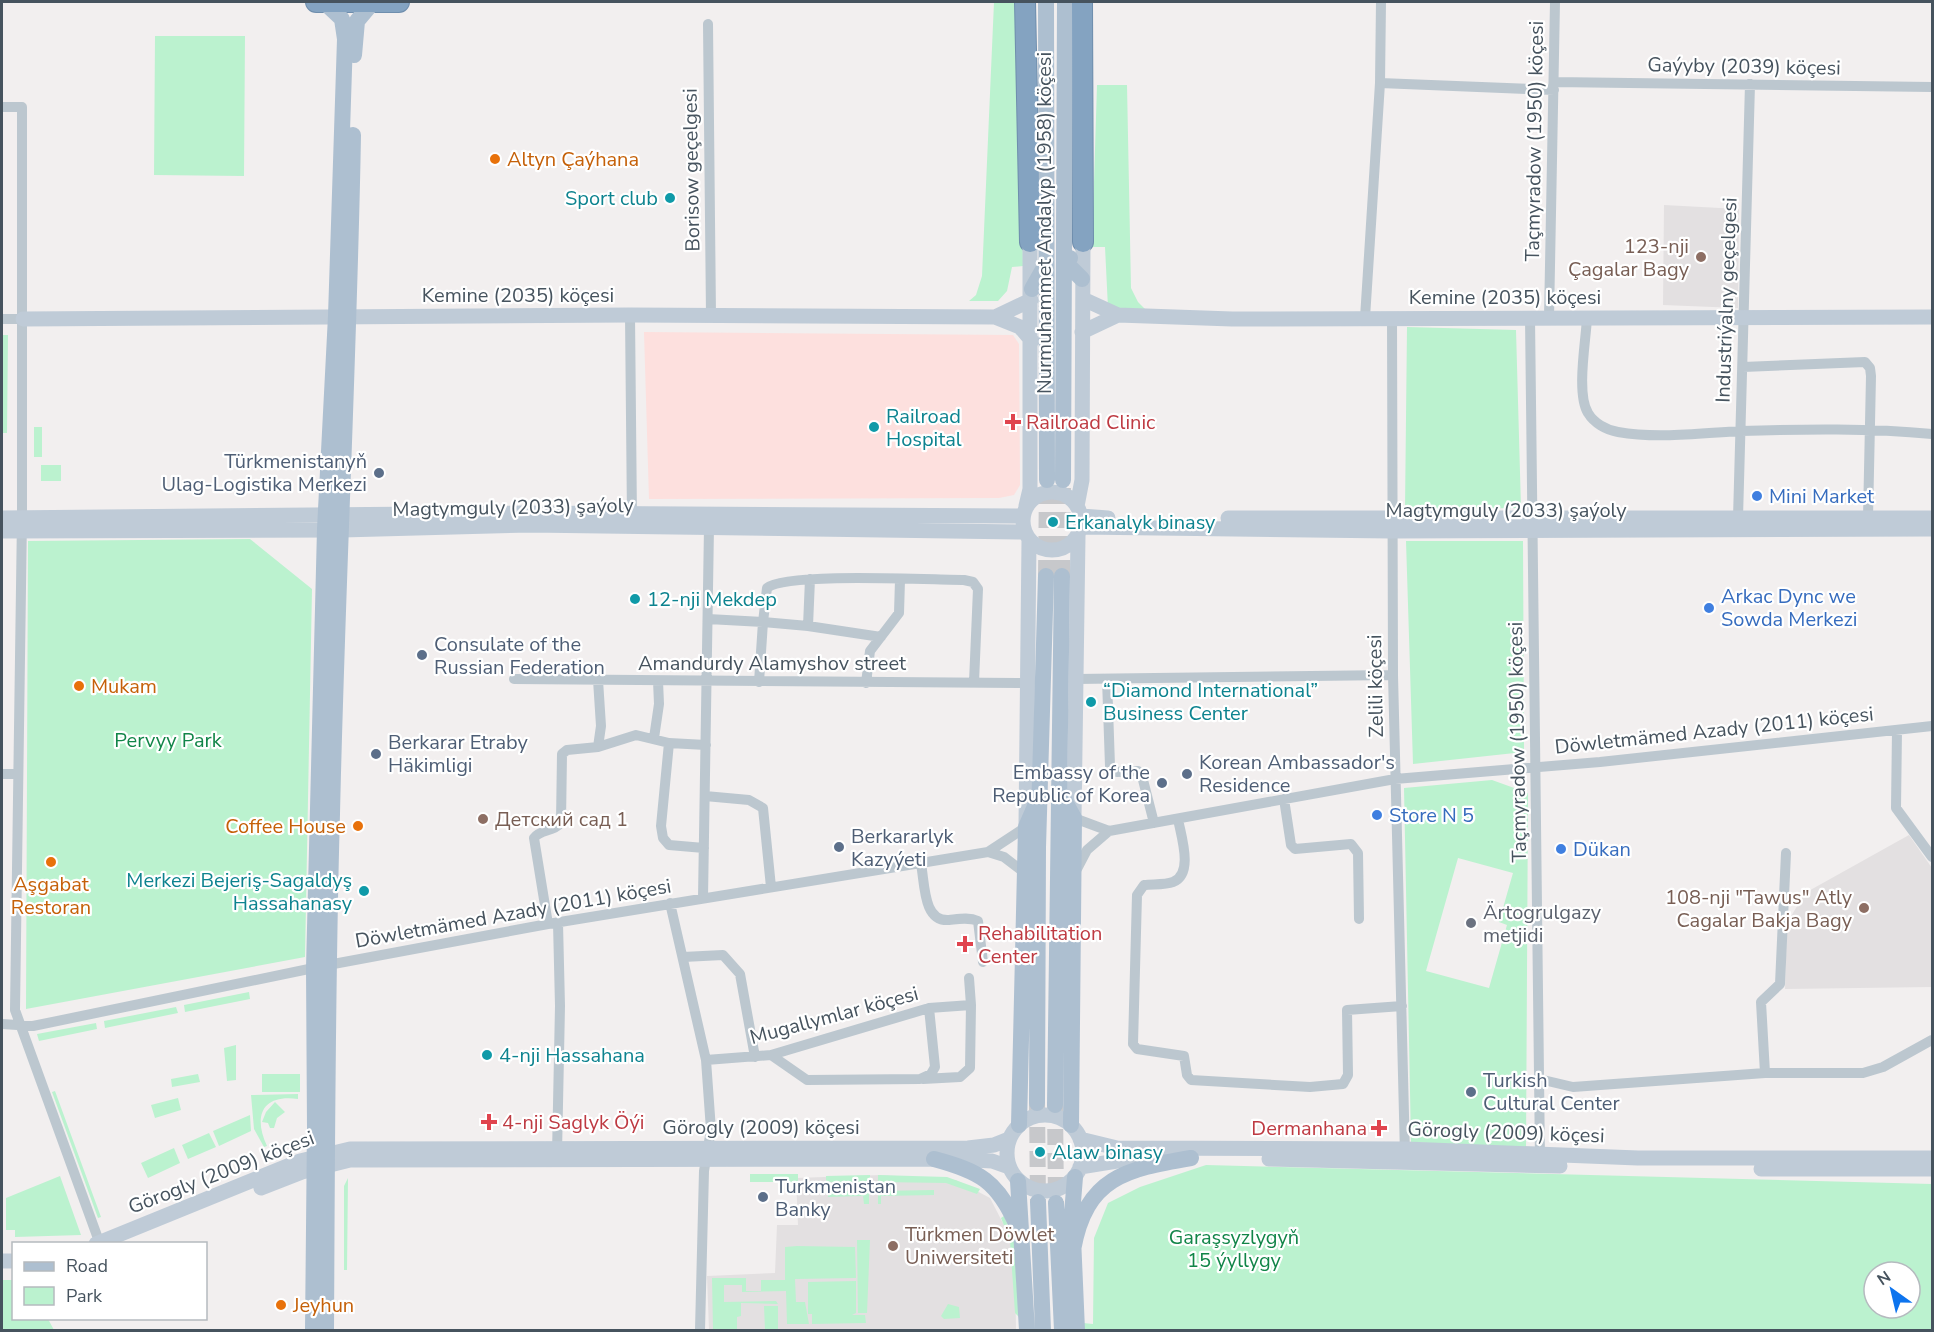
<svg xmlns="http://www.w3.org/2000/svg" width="1934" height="1332" font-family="'Nunito Sans',sans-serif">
  <rect width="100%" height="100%" fill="#f2efef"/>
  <path fill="#e3e0e1" d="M1664,205L1739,209L1738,308L1663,305Z
    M1909,835L1932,868V987L1785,989L1787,923L1805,893Z
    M881,1175L956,1180L990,1198L1007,1231L1015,1261L1016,1330H709L707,1276L775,1273L777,1225H798L796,1178Z"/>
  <path fill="#fde0de" d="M644,332L1013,335L1019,344L1020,485L1014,495L999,498L649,499Z"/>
  <path fill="#bbf2cf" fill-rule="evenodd" d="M994,2H1014L1020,17L1023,266L1012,267L1007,291L998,301H969L976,295L982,276Z
    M155,36H245L244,176L154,175Z
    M1097,85H1127L1131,288L1138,302L1147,311L1108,308L1105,247H1092Z
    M1407,327L1516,330L1521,508L1405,509Z
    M2,335H8L7,433H2Z
    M34,427H42V457H34Z
    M41,465H61V481H41Z
    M250,539L312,589L305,957L26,1009L28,541Z
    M1406,541H1523L1524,752L1413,764Z
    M1492,780L1528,793L1526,1149L1411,1142L1404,788ZM1458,858L1513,873L1499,922L1507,925L1489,988L1426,971Z
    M249,992L250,999L185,1012L184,1005Z
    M176,1007L178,1013L105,1028L104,1021Z
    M96,1023L97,1029L39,1041L37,1034Z
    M236,1045V1080L227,1081L224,1048Z
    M198,1074L200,1082L172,1087L171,1079Z
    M262,1074H300V1092H262Z
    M55,1091L101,1217L98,1218L52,1092Z
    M298,1094V1099C262,1094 253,1116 267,1146L264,1147L254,1129L251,1095Z
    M178,1098L181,1110L155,1118L151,1105Z
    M275,1102L285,1112L277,1118L274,1128H270L268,1123L262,1122L266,1112Z
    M250,1115L251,1131L219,1146L213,1131Z
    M209,1133L216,1147L188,1159L182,1145Z
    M174,1148L180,1163L148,1178L141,1163Z
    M1206,1165L1932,1184V1330H1084L1083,1323L1093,1324L1094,1238L1108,1203L1140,1187ZM1874,1272H1910V1308H1874Z
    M750,1174H798V1182H750Z
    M870,1175V1182H826V1176Z
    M878,1175L947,1177L980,1189L977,1194L946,1183L878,1182Z
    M60,1176L81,1235L15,1237V1230H6V1198Z
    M348,1178L347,1270H344V1186Z
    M934,1190V1195L881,1196V1204H878V1191Z
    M828,1191H869V1204H864L863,1196L828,1197Z
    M1004,1216L1014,1240L1019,1317L1015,1313L1010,1241L1001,1218Z
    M857,1240H870L867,1313H858Z
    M797,1246L855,1247L856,1278L795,1279L796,1302H805L809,1324H787L786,1291L742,1292V1285H724V1302L776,1301L778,1304L741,1303V1316L737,1317V1329L713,1330L712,1278H746V1291H761V1280H785V1247Z
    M2,1280H13L14,1318L48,1319L54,1330H2Z
    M856,1281V1313L852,1315H865L866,1323L812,1324V1314H808V1282Z
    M948,1304L959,1307L960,1318L944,1319L941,1316Z
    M764,1306H778V1330H765Z"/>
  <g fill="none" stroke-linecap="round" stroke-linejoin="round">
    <path stroke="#c7c8cb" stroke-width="16" stroke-dasharray="16 8" stroke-linecap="butt" d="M1046,576L1047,480
      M1062,576L1063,480
      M1037,1103L1038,1202
      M1055,1105L1056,1203"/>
    <g stroke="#6f8ead" stroke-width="22">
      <path id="highway" d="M316,2H399
        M1025,2L1030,242
        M1082,2L1083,242"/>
    </g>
    <path stroke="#bcc7cf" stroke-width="10" d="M708,24L711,316
      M1554,82L1932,87
      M1380,83L1554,90
      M2,107H22V517L15,1010L100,1244
      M630,315L632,519
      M1365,318L1380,83L1381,2
      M1530,318L1540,1159
      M1549,318L1555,2
      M1587,318C1586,340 1576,394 1588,413C1594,423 1606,430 1618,432C1658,439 1701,433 1741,431C1805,429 1869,428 1932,434
      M2,319H23
      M1392,319L1393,675L1405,1155
      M1743,367L1865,362L1870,368L1871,376L1868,518
      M1738,518L1750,84
      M810,579L808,626L881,637
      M708,619L763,622L767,588C785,572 932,580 964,580L973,582L978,589L974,682
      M514,679L1028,683
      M1076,679L1393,675
      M1107,679L1110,766L1117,772L1138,771L1142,776L1154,823
      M759,682L763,622L808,626
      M866,683L870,651L899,613L900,580
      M1897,730L1896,808L1932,857
      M654,738L659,704L658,681
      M598,747L636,735L669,743
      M2,774H17
      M705,796L749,800L763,808L771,887
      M1284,799L1291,845L1295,849L1351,844L1358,853L1359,919
      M1074,818L1109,831L1395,779L1600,762L1932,726
      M1178,819C1181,836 1194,874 1173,882C1165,885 1153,884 1144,885L1137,895L1133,1044L1137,1049L1184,1056L1187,1075L1191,1080L1310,1087L1343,1084L1348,1075L1347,1010L1402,1006
      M704,848L669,845L663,838L661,826L669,743L706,745
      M988,852L1004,857L1025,873
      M921,864C925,884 923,922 949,920C959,919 969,917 978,921L983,962
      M1077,869L1087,850L1109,831
      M703,898L709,527
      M670,903L706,1060L711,1130L704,1171L700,1330
      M548,924L534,838C540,829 555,832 561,822L562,754L567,750L598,747L601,726L598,680
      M683,957L723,955L740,974L755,1057
      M2,1024L33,1026L328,965L548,924L988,852L1026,827
      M771,1055L807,1080L920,1079L931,1074L935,1067L929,1008
      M706,1060L771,1055L929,1008L971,1005
      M1765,1073L1761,1002L1780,984L1786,853
      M923,1079L960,1077L970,1068L971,1005L969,978
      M1539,1079L1573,1087L1765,1073H1863L1883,1067L1932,1040
      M557,1154L560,1006L558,923"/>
    <path stroke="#bfcbd7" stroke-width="15" d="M1083,299L1118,315
      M995,317L1020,327L1032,341
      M23,319L630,315L995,317L1031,300
      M1082,332L1118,315L1232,319L1932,317
      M1023 521a29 29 0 1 1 58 0a29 29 0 1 1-58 0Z
      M1026,506L1030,489V242
      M1077,506L1082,480L1083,242
      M1081,516L1108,518
      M2,518L528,513L1023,516
      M1228,518H1932
      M1081,527L1391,531L1932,529
      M2,531L342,530L530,525L1024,532
      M1074,818L1078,536
      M1026,825L1029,540
      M1007 1153a38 38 0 1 1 76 0a38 38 0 1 1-76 0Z
      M1080,1139L1117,1148L1406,1149L1638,1158H1932
      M1269,1159L1560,1166
      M1080,1167L1117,1161L1164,1159
      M1761,1169H1932
      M261,1188L302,1172L350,1160L955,1159L992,1161L1009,1167
      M96,1244L300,1161L350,1149L968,1148L994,1145L1009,1139
      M2,1261H14"/>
    <path stroke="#adbfd0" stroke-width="16" d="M1046,2L1047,480
      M354,55L357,21L373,2
      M1070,258L1066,263L1082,279
      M1032,289L1045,266
      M1063,480L1065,2
      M1060,793L1074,818L1071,1125
      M1037,1103L1038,847L1046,576
      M1055,1105L1062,576
      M1019,1125L1026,827L1036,804
      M934,1159C979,1171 998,1181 1017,1226
      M1075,1177L1072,1214L1077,1330
      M1018,1181L1027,1330
      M1038,1202L1043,1330
      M1056,1203L1062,1330
      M1073,1250C1086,1177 1126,1169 1191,1158
      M313,1330L315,1127L314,968L325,529L336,316L345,39L342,19L325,3
      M326,1330C327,1158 327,986 332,814C337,587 349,361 353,135"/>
    <use href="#highway" stroke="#84a3c1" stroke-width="20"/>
  </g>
  <g fill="#e8710a" stroke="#fff" stroke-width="2">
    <circle cx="495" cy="159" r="6"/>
    <circle cx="79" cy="686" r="6"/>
    <circle cx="358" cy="826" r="6"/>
    <circle cx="51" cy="862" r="6"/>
    <circle cx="281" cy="1305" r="6"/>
  </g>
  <g fill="#0f9aa8" stroke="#fff" stroke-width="2">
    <circle cx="670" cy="198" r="6"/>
    <circle cx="874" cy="427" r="6"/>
    <circle cx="1053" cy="522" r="6"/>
    <circle cx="635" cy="599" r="6"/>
    <circle cx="1091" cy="702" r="6"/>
    <circle cx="364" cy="891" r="6"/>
    <circle cx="487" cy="1055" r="6"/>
    <circle cx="1040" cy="1152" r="6"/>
  </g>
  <g fill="#8d6e63" stroke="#fff" stroke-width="2">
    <circle cx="1701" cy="257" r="6"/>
    <circle cx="483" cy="819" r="6"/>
    <circle cx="1864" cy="908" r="6"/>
    <circle cx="893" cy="1246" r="6"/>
  </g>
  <g fill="#e0444e" stroke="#fff" stroke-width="2">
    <path d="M1010 413h6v6h6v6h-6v6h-6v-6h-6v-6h6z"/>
    <path d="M962 935h6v6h6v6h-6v6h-6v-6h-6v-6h6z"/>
    <path d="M486 1113h6v6h6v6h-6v6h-6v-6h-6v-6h6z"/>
    <path d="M1376 1119h6v6h6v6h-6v6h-6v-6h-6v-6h6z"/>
  </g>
  <g fill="#5c6f8a" stroke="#fff" stroke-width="2">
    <circle cx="379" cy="473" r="6"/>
    <circle cx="422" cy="655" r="6"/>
    <circle cx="376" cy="754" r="6"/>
    <circle cx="1187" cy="774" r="6"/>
    <circle cx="1162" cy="783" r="6"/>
    <circle cx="839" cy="847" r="6"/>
    <circle cx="1471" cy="1092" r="6"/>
    <circle cx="763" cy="1197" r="6"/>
  </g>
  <g fill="#3f7fe0" stroke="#fff" stroke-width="2">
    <circle cx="1757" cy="496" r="6"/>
    <circle cx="1709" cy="608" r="6"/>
    <circle cx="1377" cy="815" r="6"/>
    <circle cx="1561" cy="849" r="6"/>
  </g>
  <circle fill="#6b7280" stroke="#fff" stroke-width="2" cx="1471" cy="923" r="6"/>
  <g text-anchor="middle" stroke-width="4.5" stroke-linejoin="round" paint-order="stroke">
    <g font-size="20" fill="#46535e" stroke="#fff">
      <text transform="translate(1744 66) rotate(1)" y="7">Gaýyby (2039) köçesi</text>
      <text transform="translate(1534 141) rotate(-89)" y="7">Taçmyradow (1950) köçesi</text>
      <text transform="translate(691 170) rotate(-91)" y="7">Borisow geçelgesi</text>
      <text transform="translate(1044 223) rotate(-90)" y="7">Nurmuhammet Andalyp (1958) köçesi</text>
      <text x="518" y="302">Kemine (2035) köçesi</text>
      <text x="1505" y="304">Kemine (2035) köçesi</text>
      <text transform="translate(1726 300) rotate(-88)" y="7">Industriýalny geçelgesi</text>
      <text transform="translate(513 507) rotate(-1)" y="7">Magtymguly (2033) şaýoly</text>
      <text x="1506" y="517">Magtymguly (2033) şaýoly</text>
      <text x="772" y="670">Amandurdy Alamyshov street</text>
      <text transform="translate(1375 686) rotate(-91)" y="7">Zelili köçesi</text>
      <text transform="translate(1714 730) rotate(-6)" y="7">Döwletmämed Azady (2011) köçesi</text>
      <text transform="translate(1517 742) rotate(-91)" y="7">Taçmyradow (1950) köçesi</text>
      <text transform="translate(513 913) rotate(-10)" y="7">Döwletmämed Azady (2011) köçesi</text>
      <text transform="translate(834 1015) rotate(-15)" y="7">Mugallymlar köçesi</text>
      <text x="761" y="1134">Görogly (2009) köçesi</text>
      <text transform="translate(1506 1132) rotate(2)" y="7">Görogly (2009) köçesi</text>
      <text transform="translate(221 1172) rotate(-21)" y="7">Görogly (2009) köçesi</text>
    </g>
    <g font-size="20" fill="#c56008" stroke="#fff" text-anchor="start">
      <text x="507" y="166">Altyn Çaýhana</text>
      <text x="91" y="693">Mukam</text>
      <text x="346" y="833" text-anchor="end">Coffee House</text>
      <text x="51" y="891" text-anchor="middle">Aşgabat<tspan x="51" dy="23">Restoran</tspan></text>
      <text x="293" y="1312">Jeyhun</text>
    </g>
    <g font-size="20" fill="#0d838f" stroke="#fff" text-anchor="start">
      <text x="658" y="205" text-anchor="end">Sport club</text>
      <text x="886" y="423">Railroad<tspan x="886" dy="23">Hospital</tspan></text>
      <text x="1065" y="529">Erkanalyk binasy</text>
      <text x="647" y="606">12-nji Mekdep</text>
      <text x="1103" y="697">“Diamond International”<tspan x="1103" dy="23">Business Center</tspan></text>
      <text x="352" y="887" text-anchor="end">Merkezi Bejeriş-Sagaldyş<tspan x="352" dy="23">Hassahanasy</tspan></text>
      <text x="499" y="1062">4-nji Hassahana</text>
      <text x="1052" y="1159">Alaw binasy</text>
    </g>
    <g font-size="20" fill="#785e54" stroke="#fff" text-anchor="end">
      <text x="1689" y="253">123-nji<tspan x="1689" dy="23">Çagalar Bagy</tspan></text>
      <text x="495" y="826" text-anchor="start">Детский сад 1</text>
      <text x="1852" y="904">108-nji "Tawus" Atly<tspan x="1852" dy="23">Cagalar Bakja Bagy</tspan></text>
      <text x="905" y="1241" text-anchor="start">Türkmen Döwlet<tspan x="905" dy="23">Uniwersiteti</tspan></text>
    </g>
    <g font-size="20" fill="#be3a42" stroke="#fff" text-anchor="start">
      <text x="1026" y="429">Railroad Clinic</text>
      <text x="978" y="940">Rehabilitation<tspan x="978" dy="23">Center</tspan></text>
      <text x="502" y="1129">4-nji Saglyk Öýi</text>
      <text x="1367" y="1135" text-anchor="end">Dermanhana</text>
    </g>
    <g font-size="20" fill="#4e5e75" stroke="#fff" text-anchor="start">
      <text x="367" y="468" text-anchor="end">Türkmenistanyň<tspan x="367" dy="23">Ulag-Logistika Merkezi</tspan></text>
      <text x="434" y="651">Consulate of the<tspan x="434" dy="23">Russian Federation</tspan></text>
      <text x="388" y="749">Berkarar Etraby<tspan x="388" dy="23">Häkimligi</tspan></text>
      <text x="1199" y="769">Korean Ambassador's<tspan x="1199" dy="23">Residence</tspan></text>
      <text x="1150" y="779" text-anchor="end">Embassy of the<tspan x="1150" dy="23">Republic of Korea</tspan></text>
      <text x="851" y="843">Berkararlyk<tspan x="851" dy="23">Kazyýeti</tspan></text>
      <text x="1483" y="1087">Turkish<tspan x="1483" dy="23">Cultural Center</tspan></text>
      <text x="775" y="1193">Turkmenistan<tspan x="775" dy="23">Banky</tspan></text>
    </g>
    <g font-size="20" fill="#366cbe" stroke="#fff" text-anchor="start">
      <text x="1769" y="503">Mini Market</text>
      <text x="1721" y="603">Arkac Dync we<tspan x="1721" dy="23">Sowda Merkezi</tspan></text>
      <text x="1389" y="822">Store N 5</text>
      <text x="1573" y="856">Dükan</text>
    </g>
    <g font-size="20" fill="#118548" stroke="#fff">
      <text x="168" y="747">Pervyy Park</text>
      <text x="1234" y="1244">Garaşsyzlygyň<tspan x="1234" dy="23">15 ýyllygy</tspan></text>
    </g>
    <g font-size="20" fill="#5b616d" stroke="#fff" text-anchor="start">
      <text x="1483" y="919">Ärtogrulgazy<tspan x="1483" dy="23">metjidi</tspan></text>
    </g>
  </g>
  <rect width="1934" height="1332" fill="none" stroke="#46535e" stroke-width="6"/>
  <rect x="12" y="1242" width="195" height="78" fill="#ffffff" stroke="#b5babf" stroke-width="1.5"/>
  <rect x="24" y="1262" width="30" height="9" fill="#adbfd0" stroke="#b5babf" stroke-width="1.5"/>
  <text x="66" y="1272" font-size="18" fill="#46535e">Road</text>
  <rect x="24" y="1287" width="30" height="18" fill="#bbf2cf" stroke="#b5babf" stroke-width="1.5"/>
  <text x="66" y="1302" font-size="18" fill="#46535e">Park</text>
  <g transform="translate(1892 1290) rotate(326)"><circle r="28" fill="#ffffff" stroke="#b5babf" stroke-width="1.5"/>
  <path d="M0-4.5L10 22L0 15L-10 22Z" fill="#0d74ee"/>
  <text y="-9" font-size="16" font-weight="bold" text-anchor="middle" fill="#46535e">N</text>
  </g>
</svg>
